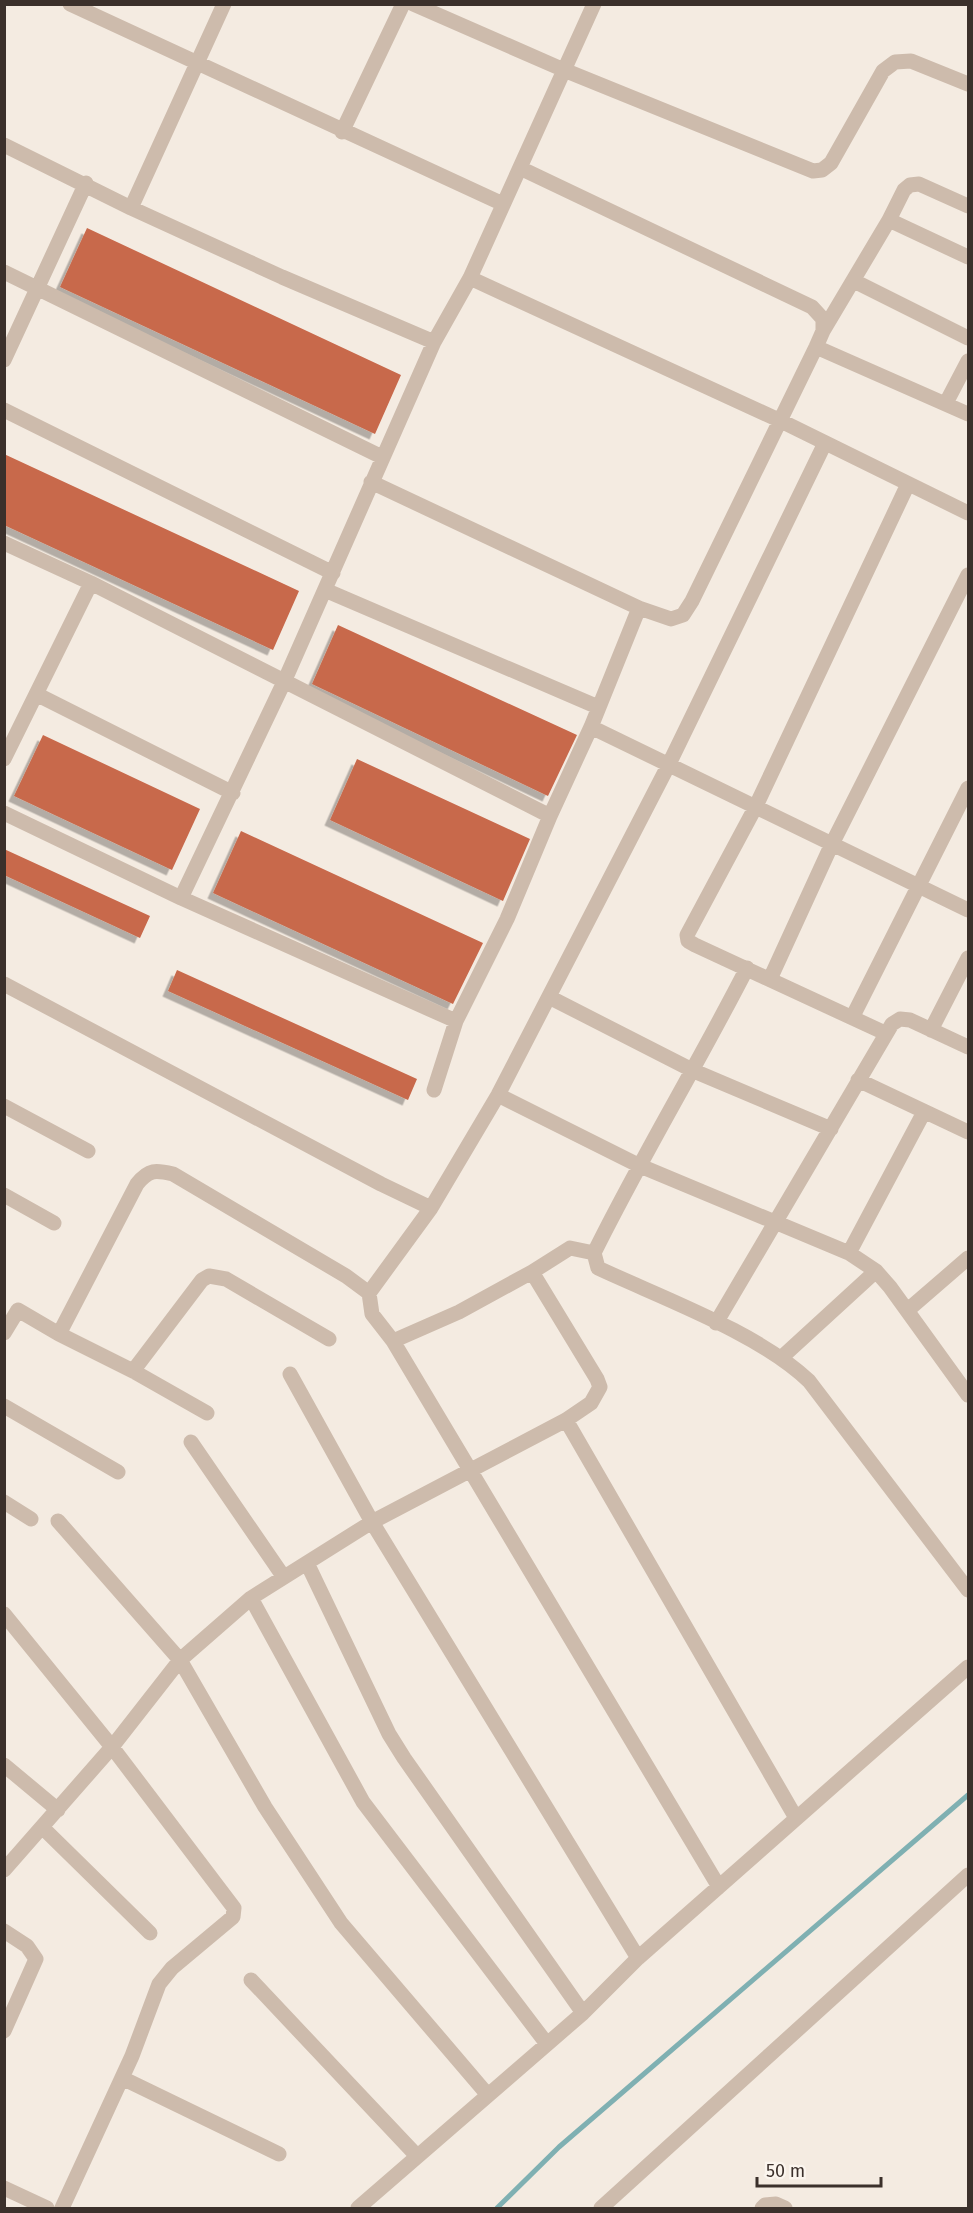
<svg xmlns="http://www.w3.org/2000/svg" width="973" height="2213" font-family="'Fira Sans',sans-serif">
  <defs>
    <filter id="shadow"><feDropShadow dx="-5.5" dy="5.5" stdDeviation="0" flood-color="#0004"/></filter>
  </defs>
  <rect width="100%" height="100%" fill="#f4ebe1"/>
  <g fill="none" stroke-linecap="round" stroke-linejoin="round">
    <path stroke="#7fb0b2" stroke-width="5" d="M497,2208L559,2147L968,1795"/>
  </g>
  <path fill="#c8694b" filter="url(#shadow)" d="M87,228L401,375L375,434L60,287Z
    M4,454L299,591L273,650L4,525Z
    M338,625L577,735L548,796L312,684Z
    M43,735L200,809L172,870L14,796Z
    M357,759L530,839L503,901L330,820Z
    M241,831L483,943L453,1004L213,893Z
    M4,849L150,916L140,938L4,875Z
    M177,970L417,1079L408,1100L168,991Z"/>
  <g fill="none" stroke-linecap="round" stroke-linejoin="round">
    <path stroke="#cdbbac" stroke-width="15" d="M70,4L503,204
      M413,4L564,70L813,171L822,170L831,163L883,71L895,62L911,61L968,84
      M342,132L403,4
      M4,145L131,208L282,277L434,342
      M131,208L224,4
      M889,220L968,257
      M4,272L382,457
      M470,278L781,421L968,513
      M854,281L968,338
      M823,331L889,220L904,190L910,185L919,184L968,206
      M816,347L968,414
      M4,360L86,183
      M946,403L968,361
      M4,410L333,573
      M371,482L639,608L671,619L683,615L692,601L816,347L823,331V319L812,307L520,168
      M4,543L91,583L550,816
      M325,590L598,707
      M36,694L233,793
      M591,727L968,910
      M4,759L91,583
      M4,813L181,898L456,1021
      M181,898L284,682L434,342L470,278L594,4
      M747,968C698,1064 642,1156 594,1253L598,1268C662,1298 759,1333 809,1381L968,1590
      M770,979L831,846L968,575
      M4,984L381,1184L431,1208
      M549,997L694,1071L831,1129
      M853,1016L968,788
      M931,1030L968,958
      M885,1033L695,945L688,941L687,935L755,808L908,484
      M858,1080L968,1132
      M434,1090L456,1021L507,919L550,816L591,727L639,608
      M498,1095L638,1165L849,1253L876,1271L890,1287L968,1395
      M4,1106L88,1151
      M4,1195L54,1223
      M849,1253L924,1112
      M909,1309L968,1258
      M716,1323L892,1024L900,1019L910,1020L968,1047
      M4,1333L18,1310L59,1334L137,1184C149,1169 156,1170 173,1174L346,1276L369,1293
      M59,1334L133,1371L207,1413
      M393,1341L459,1312L532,1272
      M781,1358L876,1271
      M133,1371L202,1280L209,1276L226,1279L329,1339
      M290,1374L372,1522L638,1958
      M4,1406L118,1472
      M566,1420L796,1818
      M191,1442L283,1576
      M4,1502L31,1519
      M58,1521L180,1660L265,1807L341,1923L487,2094
      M307,1563L389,1734L404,1758L583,2013
      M251,1598L363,1802L547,2044
      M4,1614L112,1747L234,1908L233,1917L172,1968L159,1984L132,2056L62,2208
      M4,1765L58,1810
      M43,1828L150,1933
      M4,1870L112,1747L180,1660L251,1598L372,1522L566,1420L591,1403L600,1387L597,1379L532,1272L570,1248L594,1253
      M719,1887L393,1341L372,1314L369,1293L431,1208L498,1095L668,766L825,443
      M4,1931L27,1946L36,1959L4,2031
      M251,1980L417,2156
      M122,2078L279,2154
      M4,2188L47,2208
      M358,2208L583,2013L638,1958L968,1667
      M601,2208L968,1875
      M762,2208L765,2205L776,2204L785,2208"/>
  </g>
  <rect width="973" height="2213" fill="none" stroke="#3b302b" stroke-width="12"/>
  <path d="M757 2177v9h124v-9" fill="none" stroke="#3b302b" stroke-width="3"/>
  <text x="766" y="2177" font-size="18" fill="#3b302b" stroke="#fbf5ee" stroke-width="4.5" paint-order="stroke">50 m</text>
</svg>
